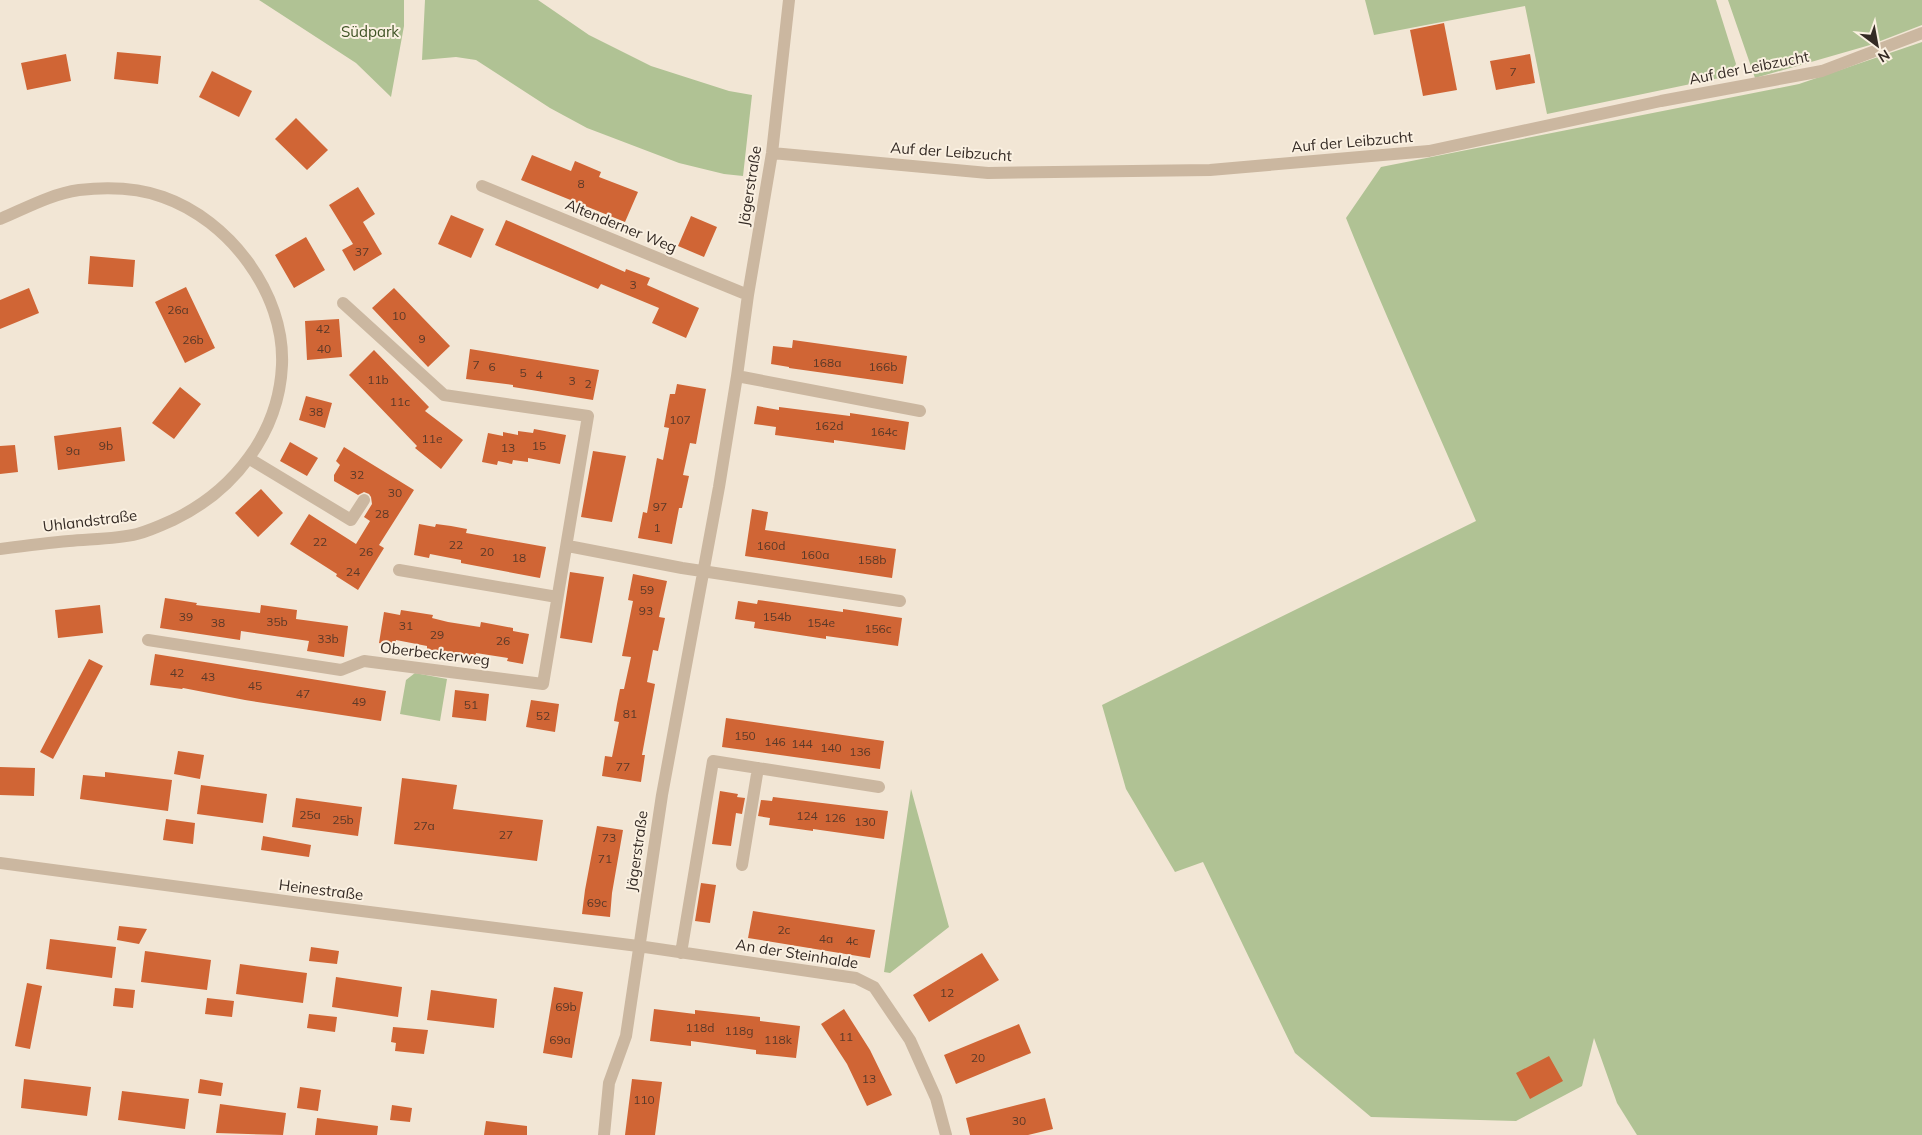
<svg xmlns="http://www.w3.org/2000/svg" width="1922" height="1135" font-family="Mulish,sans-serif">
  <rect width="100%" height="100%" fill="#f2e6d5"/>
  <path fill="#b0c294" d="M259,0H404V26L391,97L356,63Z
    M425,0H538L589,35L651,66L729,91L752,95L743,176L724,174L679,163L587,128L550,108L476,60L456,57L422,60Z
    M1365,0H1716L1736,64L1729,76L1547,114L1525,6L1374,35Z
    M1728,0H1922V25L1870,45L1755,78Z
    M1922,42V1135H1637L1617,1103L1594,1038L1582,1086L1516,1121L1371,1117L1295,1053L1203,862L1175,872L1126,789L1102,705L1476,521C1433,420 1387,320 1346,218L1381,167L1799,84Z
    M415,673L447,679L440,721L400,714L406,680Z
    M911,789L949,927L890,973L884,972Z"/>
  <path fill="#d06535" d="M1444,23L1457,90L1423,96L1410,30Z
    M117,52L161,56L158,84L114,79Z
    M66,54L71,81L27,90L21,63Z
    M1530,54L1535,83L1496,90L1490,61Z
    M212,71L252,91L239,117L199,97Z
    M296,118L328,150L307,170L275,139Z
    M532,155L571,171L575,161L601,172L599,177L638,192L625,222L521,180Z
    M358,187L375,214L363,222L382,254L354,271L342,250L353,244L329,205Z
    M451,215L484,229L471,258L438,244Z
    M691,216L717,227L704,257L678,246Z
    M506,220L625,272L626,269L650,278L647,285L699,308L686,338L652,323L659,308L601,284L598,289L495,245Z
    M306,237L325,270L294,288L275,255Z
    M90,256L135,260L133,287L88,284Z
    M186,287L215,348L185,363L155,302Z
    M29,288L39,313L0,329V300Z
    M394,288L450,346L428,367L372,308Z
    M339,319L342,357L307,360L305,321Z
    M793,340L907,356L903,384L789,368V367L771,364L773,346L792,348Z
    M470,349L599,370L593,400L513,387V385L466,379Z
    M374,350L429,407L425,411L463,440L441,469L415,448L417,446L349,375Z
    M677,384L706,389L696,444L690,443L683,475L689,476L682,508H679L672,544L638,538L643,512L647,513L657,458L663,460L669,428L664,427L667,410L670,394H675Z
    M180,387L201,404L174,439L152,423Z
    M306,396L332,403L325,428L299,420Z
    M757,406L779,410V407L850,416V413L909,422L905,450L834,440V443L775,435L776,427L754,424Z
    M121,427L125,461L58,470L54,436Z
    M534,429L566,435L560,464L528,458V462L513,460L512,464L498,461L497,465L482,462L488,433L503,436V432L518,435V431L533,433Z
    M290,442L318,458L307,476L280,461Z
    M15,445L18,472L0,474V446Z
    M344,447L414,490L379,545L384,548L358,590L336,576L337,574L290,544L309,514L356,544L370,521L364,517L372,504L371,497L369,494L364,492L358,495L334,481V475L340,465L336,461Z
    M593,451L626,456L612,522L581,517Z
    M261,489L283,513L258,537L235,513Z
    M752,509L768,512L765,530L896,549L892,578L745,556Z
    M419,524L435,527L436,524L451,526L467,529L466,533L546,547L540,578L461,563V560L430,554L429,558L414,555Z
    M570,572L604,577L592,643L560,638Z
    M633,574L667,581L659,617L665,618L658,651L653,650L647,682L655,684L642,755H645L641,782L602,776L605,756L612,757L619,722L614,721L617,704L620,689H624L631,657L622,656L633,601L628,600Z
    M165,598L197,603L196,605L260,613L261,605L297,610L296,619L348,626L344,657L307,651L309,641L241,631L240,640L160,628Z
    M758,600L843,612V609L902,618L898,646L826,636V639L754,628L755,622L735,619L738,601L757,604Z
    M100,605L103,633L58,638L55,610Z
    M401,610L433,615L432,618L448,622L480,627L481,622L513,628V631L529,634L523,664L507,661L508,658L476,653L475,658L427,649V646L396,640L395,646L379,643L384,612L400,615Z
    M155,654L386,691L381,721L245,700L183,688L182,689L150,685Z
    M89,659L103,666L53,759L40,752Z
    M455,690L489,694L486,721L452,717Z
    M531,700L559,704L555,732L526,727Z
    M726,718L884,741L880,769L722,747Z
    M178,751L204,755L200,779L174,774Z
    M0,767L35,768L34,796L0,795Z
    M105,772L172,780L168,811L80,799L83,775L105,777Z
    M402,778L457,785L453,809L543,820L537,861L394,844Z
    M201,785L267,794L263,823L197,814Z
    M720,791L738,794L737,797L745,798L742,814L736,813L731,846L712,844Z
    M773,797L888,811L884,839L813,829V831L769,825L770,818L758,816L761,800L772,801Z
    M296,798L362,807L358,836L292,827Z
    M166,819L195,823L193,844L163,840Z
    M597,826L623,830L612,893L610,917L582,914L585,890Z
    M263,836L311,845L309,857L261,850Z
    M701,883L716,885L710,923L695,921Z
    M753,911L875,930L870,958L748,938Z
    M119,926L147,929L139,944L117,940Z
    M50,939L116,947L112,978L46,969Z
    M311,947L339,951L337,964L309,961Z
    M145,951L211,960L207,990L141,982Z
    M982,953L999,980L929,1022L913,995Z
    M240,964L307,973L303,1003L236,994Z
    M336,977L402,987L398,1017L332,1007Z
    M27,983L42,986L30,1049L15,1046Z
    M554,987L583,992L572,1058L543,1053Z
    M115,988L135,990L133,1008L113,1006Z
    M431,990L497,999L494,1028L427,1020Z
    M207,998L234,1001L232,1017L205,1014Z
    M654,1009L695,1014V1010L760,1017V1021L800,1026L796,1058L756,1054V1050L691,1041V1046L650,1041Z
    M844,1009L870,1050L892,1095L867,1106L847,1064L821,1024Z
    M309,1014L337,1017L335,1032L307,1028Z
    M1019,1024L1031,1053L956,1084L944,1055Z
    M393,1027L428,1030L424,1054L395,1051L396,1043L391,1042Z
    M1549,1056L1563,1081L1530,1099L1516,1073Z
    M24,1079L91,1087L87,1116L21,1108Z
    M200,1079L223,1083L221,1096L198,1093Z
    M632,1079L662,1082L655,1135H625Z
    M300,1087L321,1090L318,1111L297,1108Z
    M122,1091L189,1099L185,1129L118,1120Z
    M1045,1098L1053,1129L1028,1135H970L966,1118Z
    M220,1104L286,1113L283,1135L216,1133Z
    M392,1105L412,1108L410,1122L390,1120Z
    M317,1118L378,1126L377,1135H315Z
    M486,1121L527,1126V1135H484Z"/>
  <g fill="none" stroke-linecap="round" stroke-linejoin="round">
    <path stroke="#cbb7a0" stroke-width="12" d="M772,153L988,173L1210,170L1429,151L1661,101L1822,71L1922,33
      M482,186L748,295
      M0,219C26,208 51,194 79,190C106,187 138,188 163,197C229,220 285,293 282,365C279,433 234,491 173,520C162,525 149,531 137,534C117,539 90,539 69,541C46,543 23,546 0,549
      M737,376L920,411
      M250,459L351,520L364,500
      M568,546L682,568L900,601
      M399,570L557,597
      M148,640L341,670L364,661L543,684L588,416L444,395L343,303
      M0,863L330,907L638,946L856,978L874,987L910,1040L936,1098L946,1135
      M742,865L758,768
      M681,953L713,761L879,787
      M604,1135L609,1083L626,1036L662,795L719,487L737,376L748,295L772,153L789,0"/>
  </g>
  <g text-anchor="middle" stroke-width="4" stroke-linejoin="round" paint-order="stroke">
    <g font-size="12" fill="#5b3928">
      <text x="1513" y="76">7</text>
      <text x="581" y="188">8</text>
      <text x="362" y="256">37</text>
      <text x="633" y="289">3</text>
      <text x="178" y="314">26a</text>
      <text x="399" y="320">10</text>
      <text x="323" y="333">42</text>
      <text x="422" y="343">9</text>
      <text x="193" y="344">26b</text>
      <text x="324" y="353">40</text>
      <text x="827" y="367">168a</text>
      <text x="476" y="369">7</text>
      <text x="492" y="371">6</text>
      <text x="883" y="371">166b</text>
      <text x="523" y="377">5</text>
      <text x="539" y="379">4</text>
      <text x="378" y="384">11b</text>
      <text x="572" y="385">3</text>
      <text x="588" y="388">2</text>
      <text x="400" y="406">11c</text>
      <text x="316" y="416">38</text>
      <text x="680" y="424">107</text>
      <text x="829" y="430">162d</text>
      <text x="884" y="436">164c</text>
      <text x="432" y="443">11e</text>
      <text x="106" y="450">9b</text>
      <text x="539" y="450">15</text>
      <text x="508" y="452">13</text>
      <text x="73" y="455">9a</text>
      <text x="357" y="479">32</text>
      <text x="395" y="497">30</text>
      <text x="660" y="511">97</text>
      <text x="382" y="518">28</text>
      <text x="657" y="532">1</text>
      <text x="320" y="546">22</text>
      <text x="456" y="549">22</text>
      <text x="771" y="550">160d</text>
      <text x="366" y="556">26</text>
      <text x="487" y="556">20</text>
      <text x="815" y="559">160a</text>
      <text x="519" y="562">18</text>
      <text x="872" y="564">158b</text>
      <text x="353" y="576">24</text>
      <text x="647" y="594">59</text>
      <text x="646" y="615">93</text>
      <text x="186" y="621">39</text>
      <text x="777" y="621">154b</text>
      <text x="277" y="626">35b</text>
      <text x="218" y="627">38</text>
      <text x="821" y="627">154e</text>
      <text x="406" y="630">31</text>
      <text x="878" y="633">156c</text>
      <text x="437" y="639">29</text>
      <text x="328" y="643">33b</text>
      <text x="503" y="645">26</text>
      <text x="177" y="677">42</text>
      <text x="208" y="681">43</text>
      <text x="255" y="690">45</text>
      <text x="303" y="698">47</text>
      <text x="359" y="706">49</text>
      <text x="471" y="709">51</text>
      <text x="630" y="718">81</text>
      <text x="543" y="720">52</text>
      <text x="745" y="740">150</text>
      <text x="775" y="746">146</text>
      <text x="802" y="748">144</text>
      <text x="831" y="752">140</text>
      <text x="860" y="756">136</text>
      <text x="623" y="771">77</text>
      <text x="310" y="819">25a</text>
      <text x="807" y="820">124</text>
      <text x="835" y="822">126</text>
      <text x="343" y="824">25b</text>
      <text x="865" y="826">130</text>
      <text x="424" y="830">27a</text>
      <text x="506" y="839">27</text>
      <text x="609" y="842">73</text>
      <text x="605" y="863">71</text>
      <text x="597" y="907">69c</text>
      <text x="784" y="934">2c</text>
      <text x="826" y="943">4a</text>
      <text x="852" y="945">4c</text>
      <text x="947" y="997">12</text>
      <text x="566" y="1011">69b</text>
      <text x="700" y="1032">118d</text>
      <text x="739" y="1035">118g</text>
      <text x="846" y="1041">11</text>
      <text x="560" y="1044">69a</text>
      <text x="778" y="1044">118k</text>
      <text x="978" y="1062">20</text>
      <text x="869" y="1083">13</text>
      <text x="644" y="1104">110</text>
      <text x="1019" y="1125">30</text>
    </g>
    <g font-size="15" fill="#405426" stroke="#faf0e1">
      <text x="370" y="37">Südpark</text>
    </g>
    <g font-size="15" fill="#342a24" stroke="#faf0e1">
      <text transform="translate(1749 68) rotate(-11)" y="5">Auf der Leibzucht</text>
      <text transform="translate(1352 142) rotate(-5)" y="5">Auf der Leibzucht</text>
      <text transform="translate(951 152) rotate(4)" y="5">Auf der Leibzucht</text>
      <text transform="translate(750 186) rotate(-81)" y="5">Jägerstraße</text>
      <text transform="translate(621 226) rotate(22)" y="5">Altenderner Weg</text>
      <text transform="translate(90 521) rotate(-7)" y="5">Uhlandstraße</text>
      <text transform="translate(435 654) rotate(7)" y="5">Oberbeckerweg</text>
      <text transform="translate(637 851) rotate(-82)" y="5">Jägerstraße</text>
      <text transform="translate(321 890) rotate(7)" y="5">Heinestraße</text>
      <text transform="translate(797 954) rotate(9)" y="5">An der Steinhalde</text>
    </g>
  </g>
  <g transform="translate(1877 45) rotate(148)" stroke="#faf0e1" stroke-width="4" paint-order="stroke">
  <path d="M0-4L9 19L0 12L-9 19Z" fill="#342a24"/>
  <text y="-8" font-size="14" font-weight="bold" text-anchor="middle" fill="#342a24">N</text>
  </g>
</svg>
